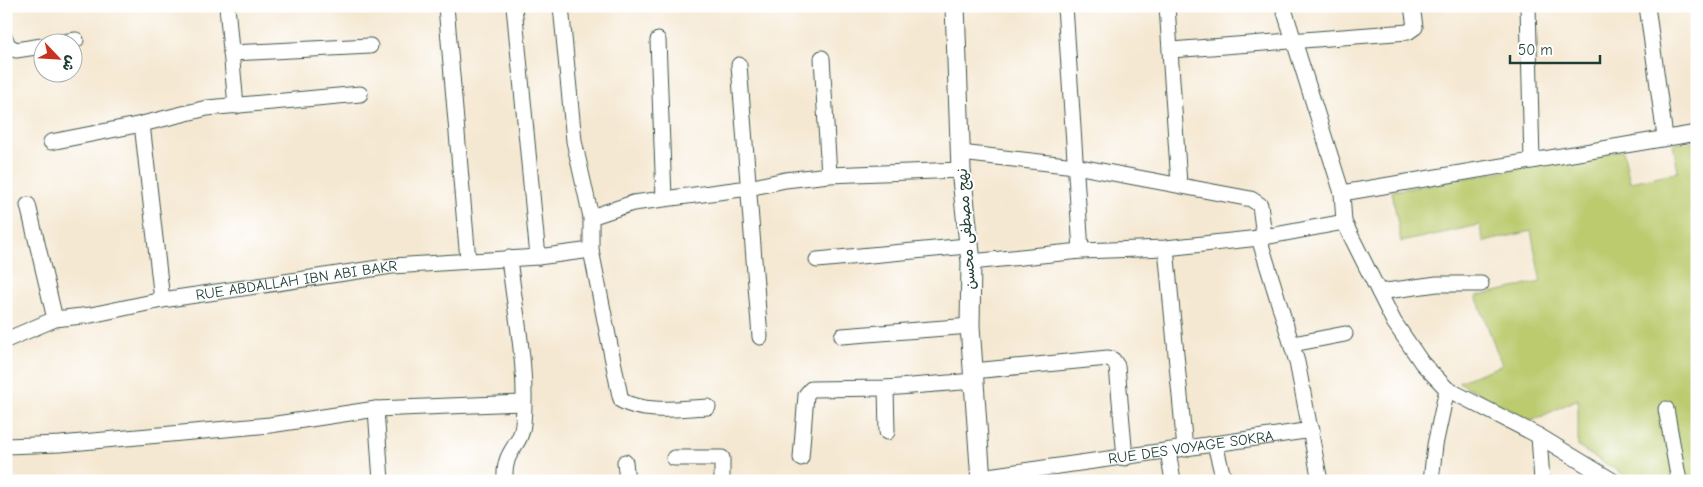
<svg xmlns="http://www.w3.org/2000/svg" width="1703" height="487" font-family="'Comic Neue','Playpen Sans Arabic',sans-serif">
  <rect width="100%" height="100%" fill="#fff"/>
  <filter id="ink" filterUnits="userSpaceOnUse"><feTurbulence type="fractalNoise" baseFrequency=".02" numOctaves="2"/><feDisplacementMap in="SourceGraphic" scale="10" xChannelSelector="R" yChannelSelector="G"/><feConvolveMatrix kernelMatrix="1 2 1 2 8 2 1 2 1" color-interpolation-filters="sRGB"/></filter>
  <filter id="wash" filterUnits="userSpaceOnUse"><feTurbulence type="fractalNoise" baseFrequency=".0096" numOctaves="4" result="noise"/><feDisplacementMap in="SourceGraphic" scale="20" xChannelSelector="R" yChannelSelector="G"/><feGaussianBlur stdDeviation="1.12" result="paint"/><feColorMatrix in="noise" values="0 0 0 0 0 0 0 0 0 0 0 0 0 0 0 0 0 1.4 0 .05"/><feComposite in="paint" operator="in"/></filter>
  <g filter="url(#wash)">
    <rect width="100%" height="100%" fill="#f5e8d2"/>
    <path fill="#bbcb6e" stroke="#6d8451" d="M1697,141V481H1634L1578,447V399L1532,421L1458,382L1502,365L1476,296L1541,282L1531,231L1484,242L1479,225L1401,242L1392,191L1623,150L1630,182L1678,172L1673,144Z"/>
  </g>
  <g filter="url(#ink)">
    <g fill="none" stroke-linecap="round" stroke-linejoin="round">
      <g stroke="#3f574c" stroke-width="17">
        <g id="minor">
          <path d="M227,6L236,106"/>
          <path d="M446,6L468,260"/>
          <path d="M514,6L538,257"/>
          <path d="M561,6L574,141L591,217V250L620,396L622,401C646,414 681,408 708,407"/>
          <path d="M1065,6L1081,251"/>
          <path d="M1167,6L1179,184"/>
          <path d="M1283,6L1342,193L1344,222L1394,322L1422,363L1447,389L1539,436L1613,481"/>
          <path d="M1528,6L1532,161"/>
          <path d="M1647,6L1665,137"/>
          <path d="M6,40L7,45L16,50L42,46"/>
          <path d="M658,40L664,198"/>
          <path d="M63,42L76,40"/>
          <path d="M1171,50L1408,32L1415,27L1412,6"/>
          <path d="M231,53L370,46"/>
          <path d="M822,58L829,175"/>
          <path d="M739,65L760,337"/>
          <path d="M142,124L162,300"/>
          <path d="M51,142L142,124L207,108L360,94"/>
          <path d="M961,153L1075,166L1251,199L1260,205L1264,236"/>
          <path d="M1342,193L1697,133"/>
          <path d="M28,205L55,319"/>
          <path d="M591,217L633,203L749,188L785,180L829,175L961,170"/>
          <path d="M1259,238L1297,362L1320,481"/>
          <path d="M1166,248L1185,449"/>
          <path d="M817,260L967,246"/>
          <path d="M971,262L1081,251L1166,248L1259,238L1344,222"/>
          <path d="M1379,292L1437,284H1481"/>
          <path d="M842,336L970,326"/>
          <path id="s1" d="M6,340L55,319L91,315L162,300L392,266L538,257L591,250"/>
          <path d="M1293,344L1345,334"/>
          <path d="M973,371L1108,358L1113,360L1117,366L1125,458"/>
          <path d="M886,388L887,432"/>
          <path d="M376,409L381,481"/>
          <path d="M1666,409L1679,481"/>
          <path d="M1539,436L1542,481"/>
          <path d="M1215,444L1224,481"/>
          <path d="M6,446L60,444L270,425L376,409L523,403"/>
          <path d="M1168,451L1173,481"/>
          <path d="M674,458H722V481"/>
          <path d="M801,458L806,395L811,389L886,388L974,381"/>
          <path d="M625,462L627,481"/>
          <path id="s2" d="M981,477L1312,430"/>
          <path d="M505,481C503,448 521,448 523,424C528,368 515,313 509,258"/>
          <path d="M1431,481L1435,445L1447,389"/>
        </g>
      </g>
      <g stroke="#3f574c" stroke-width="21">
        <path id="major" d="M955,6L961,170L971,262L970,326L981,481"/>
      </g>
      <use href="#minor" stroke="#fff" stroke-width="15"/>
      <use href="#major" stroke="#fff" stroke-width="19"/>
    </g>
  </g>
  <g text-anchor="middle" stroke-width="4" stroke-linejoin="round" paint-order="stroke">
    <g font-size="15" fill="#1f3d34" stroke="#fff">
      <text transform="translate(966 229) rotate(-94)" y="5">نهج مصطفى محسن</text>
      <text dy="5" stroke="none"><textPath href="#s1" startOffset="298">RUE ABDALLAH IBN ABI BAKR</textPath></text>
      <text dy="5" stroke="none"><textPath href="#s2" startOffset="212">RUE DES VOYAGE SOKRA</textPath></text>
    </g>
  </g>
  <rect width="1703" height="487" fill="none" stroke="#fff" stroke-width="25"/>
  <g transform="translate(58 58) rotate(115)"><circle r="24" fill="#ffffff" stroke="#a5b1ae"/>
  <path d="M0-4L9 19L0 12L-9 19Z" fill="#c8321e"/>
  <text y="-8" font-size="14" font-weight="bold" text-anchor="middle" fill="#1f3d34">ش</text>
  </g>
  <path d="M1510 55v8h90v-8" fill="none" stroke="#1f3d34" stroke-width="2.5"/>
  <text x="1518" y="55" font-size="15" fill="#1f3d34" stroke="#ffffff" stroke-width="4" paint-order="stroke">50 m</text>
</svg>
